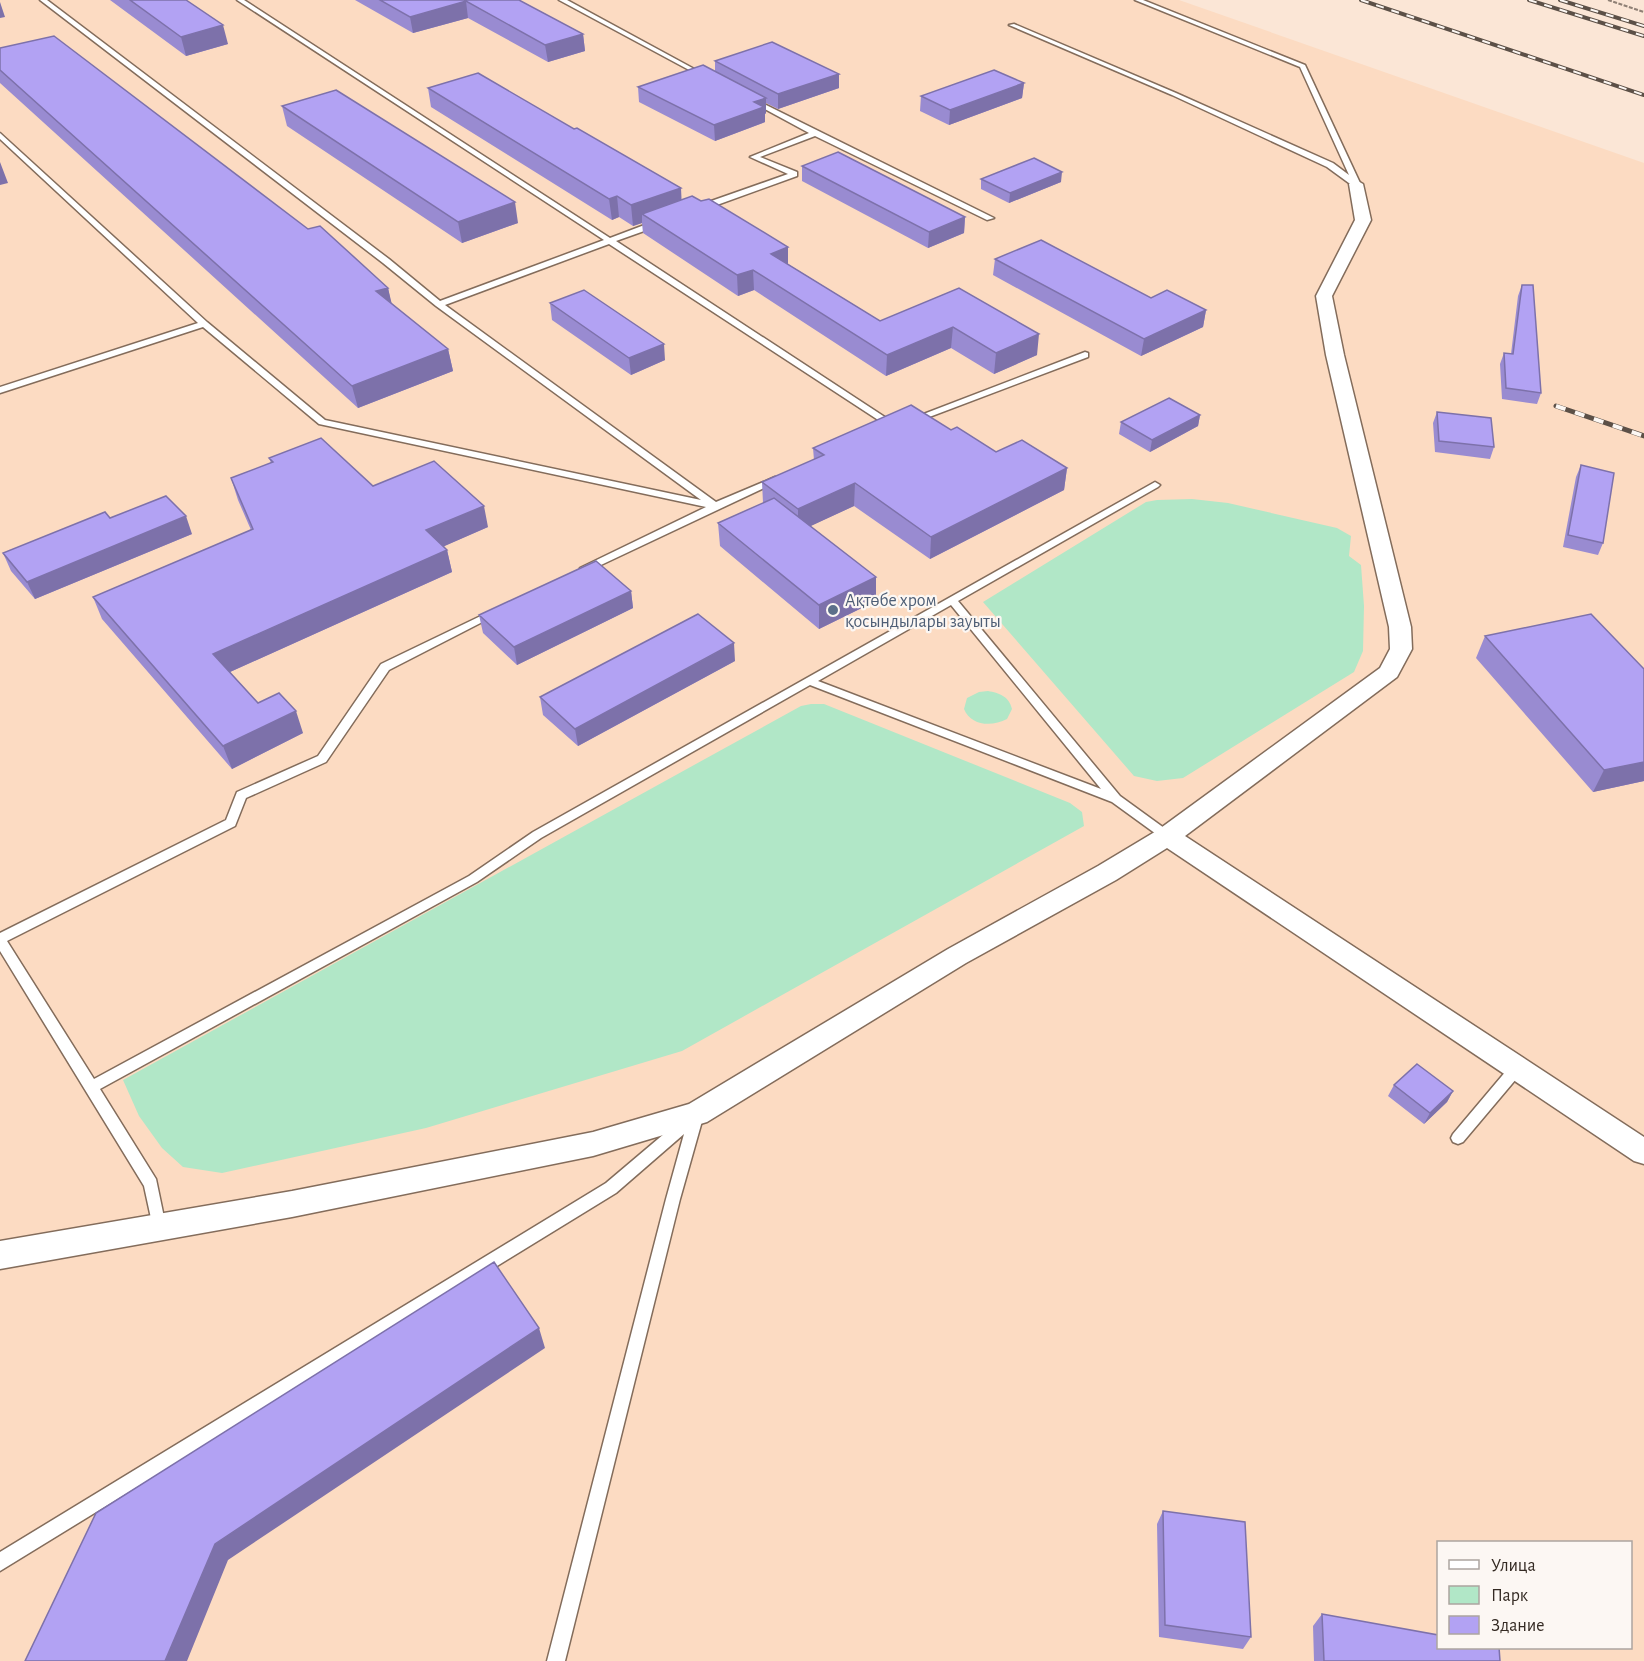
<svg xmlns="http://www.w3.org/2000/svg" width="1644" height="1661" font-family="'Alegreya Sans',sans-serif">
  <rect width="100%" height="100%" fill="#fbe6d6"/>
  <path fill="#fcdbc2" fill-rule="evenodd" d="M0,0H1179L1644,163V1661H0ZM1438,1542H1630V1648H1438Z"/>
  <path fill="#b1e7c7" d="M1192,499L1228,503L1337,528L1351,536L1349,556L1361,565L1364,606L1363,651L1354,672L1183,778L1157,781L1134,776L983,602L1146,502L1157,500Z
    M988,691C999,693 1009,696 1012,709L1007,719C992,727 971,726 964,709L967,698L979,692Z
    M811,704H824L1070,803L1082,812L1084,826L682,1051L426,1128L222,1173L183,1167L162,1148L139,1116L123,1080L801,706Z"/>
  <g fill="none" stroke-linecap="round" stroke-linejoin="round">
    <g stroke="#836c5b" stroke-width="3">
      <path id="service" d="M40,0H47L389,259L440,301L604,240L237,0H244L610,238L655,221H661V225L616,241L900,427L895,430L892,429L609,244L445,305L716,502L775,477H781L783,479L584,573L580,572V568L706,507L319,424L203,327L0,393V387L198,323L0,139V133L207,322L325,420L701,500L436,306L383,263Z
        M559,0H567L709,77L704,78Z
        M1135,0H1143L1305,65L1360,183L1359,186H1353L1327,167L1172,95L1009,25L1014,24L1176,93L1333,163L1349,175L1300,67Z
        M752,100H756L994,218L987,220L815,136L760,157L797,172V176L703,210H697V206L788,174L750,157L809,133L752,102Z
        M1085,352L1088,353V357L916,422H910L908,420Z
        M1155,482L1160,485L1158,487L958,601L1120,796L1171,833L1173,836L1171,839H1163L1112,802L810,685L541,838L477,882L100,1089L156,1179L166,1227L164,1232L159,1234L154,1232L144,1186L0,951V933L226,820L237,792L318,756L381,664L489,612H497L498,614L389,670L326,762L246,798L235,826L7,941L94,1079L469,876L533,832ZM951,605L1101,789L818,681Z
        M1517,1062L1522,1064L1524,1068L1522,1072L1463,1142L1458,1144L1453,1142L1451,1138L1453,1134L1512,1064Z
        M697,1108L702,1110L704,1114L680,1199L565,1661H547L666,1199L684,1134L616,1193L0,1571V1552L606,1183L684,1117L690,1115L692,1110Z"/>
    </g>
    <g stroke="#836c5b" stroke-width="3">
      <path id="minor" d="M1356,180L1363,184L1371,220L1332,296L1344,355L1411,627L1412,649L1397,677L1185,836L1644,1137V1164L1634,1161L1167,848L1116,880L966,963L707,1122L593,1156L292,1217L0,1269V1241L292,1191L593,1132L689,1104L948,949L1098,866L1158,830L1380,668L1390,649L1389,627L1326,355L1316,296L1355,220L1349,184Z"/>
    </g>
    <path stroke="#8f8075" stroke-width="2" stroke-dasharray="4 1.5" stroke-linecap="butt" d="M1608,0L1644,12"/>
    <use href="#service" fill="#fff" fill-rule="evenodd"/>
    <use href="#minor" fill="#fff" fill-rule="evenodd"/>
    <g stroke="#5c5047" stroke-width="4">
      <path id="rail-far1" d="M1361,0L1644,95
        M1529,0L1644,36
        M1560,0L1644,26"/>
    </g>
    <g stroke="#5c5047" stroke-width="5">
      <path id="rail" d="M1556,406L1644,436"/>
    </g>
    <use href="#rail-far1" stroke="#fcf7f3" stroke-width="2" stroke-dasharray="8" stroke-linecap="butt"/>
    <use href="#rail" stroke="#fcf7f3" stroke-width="4" stroke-dasharray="10" stroke-linecap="butt"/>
  </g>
  <path fill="#998bd1" d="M110,0H186L228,44L186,56Z
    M355,0H519L583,34L585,51L548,62L468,18L413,33Z
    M0,48L308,229L388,288L391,303L448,349L453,371L358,408L0,83Z
    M715,61L839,74V88L778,109L766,103V113L765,114V122L715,141L639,102L638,87L715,71Z
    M1024,83L1022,98L949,125L920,111L921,96Z
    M428,88L788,247V264L880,321L959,288L1037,355L994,374L951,348L886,376L754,290L738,296L643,233L642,223L633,226L619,217L612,220L431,107Z
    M282,106L518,223L462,243L287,126Z
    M802,166L965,217L964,233L928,248L802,181Z
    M981,179L1061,182L1009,203L981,189Z
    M995,259L1151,298L1206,310L1203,327L1141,356L993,275Z
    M1522,285L1541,393L1537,404L1502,399L1500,364L1504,353L1511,354L1518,296Z
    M550,303L665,360L631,375L552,320Z
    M1437,412L1494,447L1490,459L1435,452L1433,423Z
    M1200,415L1198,426L1150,452L1119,434L1121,422Z
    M951,430L996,452L1067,468L1064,490L930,559L854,506L810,526L876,601L819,629L720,546L718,523L763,503L762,482L814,460L813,448Z
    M269,458L373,486L488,527L444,546L447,550L452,572L230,672L258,703L303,733L232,769L102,619L93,597L251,530L238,500L231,478L271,463Z
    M1581,465L1603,543L1598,555L1563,547L1576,477Z
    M110,518L192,534L35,599L11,571L3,553Z
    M631,591L633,608L517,665L483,633L479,615Z
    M1485,636L1644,669V781L1593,792L1476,658Z
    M735,661L578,746L543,715L540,697Z
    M1394,1085L1453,1091L1447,1102L1424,1124L1388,1096Z
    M1163,1511L1251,1637L1243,1649L1159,1637L1157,1524Z
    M1322,1614L1500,1661H1314L1313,1626Z"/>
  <path fill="#7d71aa" d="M466,1L468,18L413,33L410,17Z
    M0,2L5,17L0,18Z
    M223,25L228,44L186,56L181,37Z
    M583,34L585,51L548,62L545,45Z
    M839,74V88L778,109V94Z
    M1024,83L1022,98L949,125L950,110Z
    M766,98V113L765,114V122L715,141L714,125L754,102Z
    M0,162L8,183L0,185Z
    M1062,172L1061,182L1009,203L1010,193Z
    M681,188L682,209L642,214V223L633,226L631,205Z
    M617,196L619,217L612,220L609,199Z
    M515,202L518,223L462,243L458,222Z
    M965,217L964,233L928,248L929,232Z
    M788,247V267L771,254Z
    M753,270L754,290L738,296L737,275Z
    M388,288L393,309L376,291Z
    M1206,310L1203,327L1141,356L1144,339Z
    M953,327L951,348L886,376L887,355Z
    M1039,334L1037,355L994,374L996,353Z
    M664,344L665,360L631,375L629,358Z
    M448,349L453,371L358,408L352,386Z
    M1200,415L1198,426L1150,452L1152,440Z
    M1067,468L1064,490L930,559L931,537Z
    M855,483L854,506L798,532V509Z
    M484,506L488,527L431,552L426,530Z
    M186,516L192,534L35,599L27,582Z
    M447,550L452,572L221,676L213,654Z
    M876,577V601L819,629V605Z
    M631,591L633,608L517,665L514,647Z
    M734,643L735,661L578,746L575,729Z
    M296,711L303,733L232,769L223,746Z
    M1644,762V781L1593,792L1604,770Z
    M1453,1091L1447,1102L1424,1124L1430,1113Z
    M539,1328L545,1348L228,1560L187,1661H165L215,1544Z"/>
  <path fill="#b2a2f3" stroke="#7d71aa" stroke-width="1.5" d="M130,0H186L223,25L181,37Z
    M380,0H519L583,34L545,45L466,1L410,17Z
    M54,36L308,229L320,226L388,288L376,291L448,349L352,386L0,70V48Z
    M772,42L839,74L778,94L715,61Z
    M703,65L766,98L754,102L764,107L714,125L638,87Z
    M994,70L1024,83L950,110L921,96Z
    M478,73L574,129L577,128L681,188L631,205L617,196L609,199L428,88Z
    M336,90L515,202L458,222L282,106Z
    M838,152L965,217L929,232L802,166Z
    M1034,158L1062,172L1010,193L981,179Z
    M692,196L701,201L709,199L788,247L771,254L880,321L959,288L1039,334L996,353L953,327L887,355L753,270L737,275L642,214Z
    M1041,240L1151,298L1167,290L1206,310L1144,339L995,259Z
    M1522,285H1533L1541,393L1506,388L1504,353L1513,354Z
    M584,290L664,344L629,358L550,303Z
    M1169,398L1200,415L1152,440L1121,422Z
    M911,405L951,430L957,427L996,452L1022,440L1067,468L931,537L855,483L798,509L762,482L824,455L813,448Z
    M1437,412L1491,418L1494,447L1439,441Z
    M321,438L373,486L434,461L484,506L426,530L447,550L213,654L258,703L279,693L296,711L223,746L93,597L253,529L231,478L273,462L269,458Z
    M1581,465L1614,473L1603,543L1568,535Z
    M166,496L186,516L27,582L3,553L105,512L110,518Z
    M774,498L876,577L819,605L718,523Z
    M596,561L631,591L514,647L479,615Z
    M698,614L734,643L575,729L540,697Z
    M1591,614L1644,669V762L1604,770L1485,636Z
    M1417,1064L1453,1091L1430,1113L1394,1085Z
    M494,1262L539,1328L215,1544L165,1661H25L96,1513Z
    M1163,1511L1245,1522L1251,1637L1165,1625Z
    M1322,1614L1438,1635V1647H1499L1500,1661H1324Z"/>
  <circle fill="#5c6f8a" stroke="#fcf7f3" stroke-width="2" cx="833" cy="610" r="6"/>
  <g text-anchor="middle" stroke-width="4.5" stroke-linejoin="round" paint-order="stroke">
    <g font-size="18" fill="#4e5e75" stroke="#fcf7f3" text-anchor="start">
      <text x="845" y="606">Ақтөбе хром<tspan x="845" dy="21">қосындылары зауыты</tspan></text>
    </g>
  </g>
  <rect x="1437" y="1541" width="195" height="108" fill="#fcf7f3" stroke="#aca5a0" stroke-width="1.5"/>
  <rect x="1449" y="1560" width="30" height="9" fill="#ffffff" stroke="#aca5a0" stroke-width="1.5"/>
  <text x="1491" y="1571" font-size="18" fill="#342a23">Улица</text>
  <rect x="1449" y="1586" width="30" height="18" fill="#b1e7c7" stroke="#aca5a0" stroke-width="1.5"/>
  <text x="1491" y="1601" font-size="18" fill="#342a23">Парк</text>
  <rect x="1449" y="1616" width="30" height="18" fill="#b2a2f3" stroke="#aca5a0" stroke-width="1.5"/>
  <text x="1491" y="1631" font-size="18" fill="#342a23">Здание</text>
</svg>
